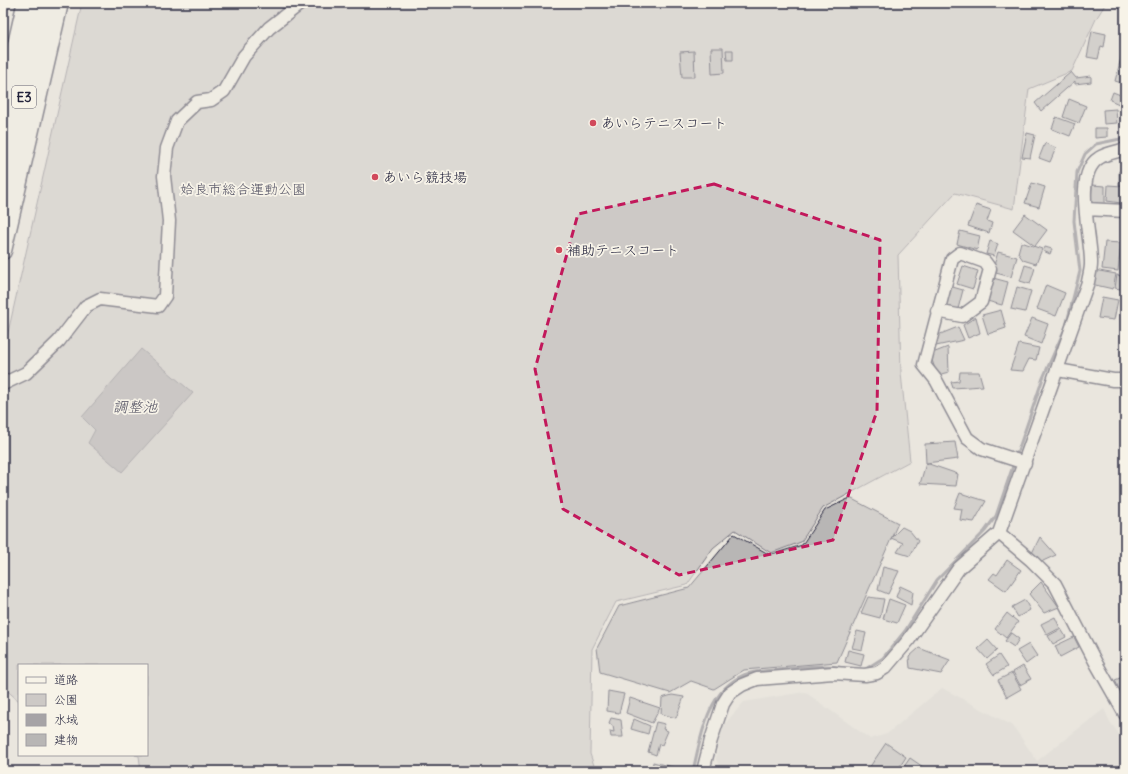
<svg xmlns="http://www.w3.org/2000/svg" width="1128" height="774" font-family="Delius,'Klee One',sans-serif">
  <rect width="100%" height="100%" fill="#eae6de"/>
  <filter id="ink" filterUnits="userSpaceOnUse"><feTurbulence type="fractalNoise" baseFrequency=".025" numOctaves="2"/><feDisplacementMap in="SourceGraphic" scale="8" xChannelSelector="R" yChannelSelector="G"/><feConvolveMatrix kernelMatrix="1 2 1 2 8 2 1 2 1" color-interpolation-filters="sRGB"/></filter>
  <g filter="url(#ink)">
    <path fill="#dbd8d2" d="M942,688L1013,726L1037,761L1104,709L1110,722L1125,742V771H721L716,759L722,727L744,702L805,692L870,739L887,734Z"/>
    <path fill="#cdc9c6" stroke="#787680" d="M82,3H1106L1096,19L1072,71L1029,89L1014,209L955,193L898,255L901,373L910,461L823,508L801,542L771,553L735,530L713,548L687,585L616,602L592,649L590,754L596,771H141L139,756L135,755H147V665H19V701L3,687V366L5,346Z"/>
    <path fill="#a6a3a6" stroke="#716f7b" d="M141,349L193,393L122,472L88,443L95,430L82,417Z"/>
    <g fill="none" stroke-linecap="round" stroke-linejoin="round">
      <path stroke="#716f7b" stroke-width="3" d="M1016,457L1043,378L1066,326L1080,271L1074,221L1077,172L1085,154L1096,144L1125,138
        M861,672L883,658L905,631L937,580L985,531L996,516L1014,463
        M693,771C701,737 707,691 744,675C756,670 773,671 786,669C805,667 826,664 844,668"/>
    </g>
    <path fill="#b8b6b5" stroke="#22223b" d="M1092,31L1106,34L1104,47L1101,46L1098,59L1087,57Z
      M711,48H723L724,73L712,74Z
      M726,50H733V60H727Z
      M694,51L695,77H682L680,52Z
      M1122,54H1125V84L1115,81Z
      M1071,72L1076,78L1091,76V82L1075,84V81L1041,111L1035,103Z
      M1113,92L1123,96L1119,104L1110,100Z
      M1069,99L1086,106L1079,123L1063,117Z
      M1116,109L1117,123L1104,124L1103,110Z
      M1125,110V128H1123L1121,111Z
      M1056,117L1075,124L1070,136L1052,129Z
      M1095,128H1107V137L1095,138Z
      M1027,133L1035,135L1030,158L1022,157Z
      M1045,143L1056,148L1050,162L1039,158Z
      M1123,155H1125V168H1123Z
      M1119,171H1125V185H1119Z
      M1032,183L1045,187L1039,207L1025,203Z
      M1092,185L1105,186V207L1091,206Z
      M1108,185L1122,186L1121,203L1107,201Z
      M976,205L991,210L987,221L992,223L989,233L968,226Z
      M1025,214L1047,230L1035,246L1013,230Z
      M960,231L980,236L977,250L957,244Z
      M990,241L998,244L994,256L986,254Z
      M1021,242L1042,249L1036,264L1023,260L1018,253Z
      M1105,242L1121,243L1118,271L1102,269Z
      M1045,247L1052,249L1050,254L1043,251Z
      M998,252L1017,257L1011,277L992,272Z
      M1025,265L1035,268L1030,284L1020,281Z
      M963,266L978,271L973,289L957,284Z
      M1094,270L1116,274L1113,289L1091,284Z
      M1117,275L1125,277V290L1115,288Z
      M993,278L1008,282L1002,305L987,301Z
      M1046,285L1065,293L1056,316L1037,309Z
      M949,286L963,290L958,309L944,305Z
      M1017,287L1031,291L1025,312L1011,309Z
      M1102,297L1118,300L1114,320L1098,318Z
      M1001,310L1006,328L988,334L982,315Z
      M976,317L980,333L968,338L963,325Z
      M1032,318L1048,324L1041,344L1024,337Z
      M958,327L964,340L936,346L933,337Z
      M1019,344L1039,348L1036,360L1029,359L1023,371L1010,370Z
      M948,347L949,372L937,375L930,354Z
      M960,372H979L983,386L953,388L951,382L959,381Z
      M955,442L958,459L926,463L925,444Z
      M926,463L958,474L956,486L920,484Z
      M960,493L986,501L974,522L960,520L962,509L954,508Z
      M850,498L898,523L837,662L744,670L714,689L691,681L670,693L600,672L597,648L619,606L689,588L734,534L770,555L802,545L825,510Z
      M902,527L910,531L918,541L910,556L897,552L903,543L891,538Z
      M1040,537L1056,555L1043,561L1030,557Z
      M1007,560L1021,570L1006,591L989,579L994,573L997,575Z
      M883,567L899,571L888,594L878,590Z
      M1041,582L1059,607L1044,613L1029,594Z
      M900,586L913,592L911,605L896,597Z
      M868,597L884,599L880,618L861,613Z
      M889,599L905,605L897,623L883,619Z
      M1025,600L1030,610L1018,617L1012,607Z
      M1007,613L1018,622L1006,638L995,629Z
      M1055,617L1060,628L1047,635L1041,624Z
      M1061,629L1066,637L1053,644L1048,636Z
      M857,631L866,633L862,650L852,648Z
      M1011,633L1019,639L1014,647L1005,641Z
      M1074,637L1079,647L1060,657L1055,646Z
      M988,640L997,650L987,659L978,649Z
      M1029,644L1037,656L1026,664L1017,651Z
      M919,648L950,660L941,674L910,668L909,657Z
      M848,650L864,654L861,666L845,662Z
      M999,655L1007,667L994,675L986,664Z
      M1023,666L1031,679L1020,685L1013,672Z
      M1012,673L1021,689L1007,697L998,680Z
      M1125,676V696L1122,697L1115,680Z
      M608,691L624,694L619,713L607,711Z
      M672,695L684,697L676,718L661,714L662,698Z
      M630,698L660,708L652,723L626,713Z
      M611,718L621,720L623,737H611L610,731L614,732L613,726L609,723Z
      M634,719L650,726L648,734L631,729Z
      M656,722L665,724L663,729L668,731L662,745L659,744L656,755L648,752Z
      M886,743L906,757L897,771H867Z
      M910,758L929,771H901Z
      M653,762L684,770L652,771Z
      M946,767L951,771H943Z"/>
    <g fill="none" stroke-linecap="round" stroke-linejoin="round">
      <g stroke="#22223b" stroke-width="15">
        <path id="street" d="M1086,209L1125,211
          M937,311L962,316L981,302L990,269L985,262L960,253L952,259L924,365L936,380L967,438L982,449L1025,463
          M1058,370L1113,380H1125
          M3,384L26,373L59,341L86,306L100,299L158,306L165,296L169,221L164,176L167,148L177,121L197,102L211,100L224,91L244,56L269,28L301,3
          M999,533L1031,560L1055,584L1096,663L1125,714
          M703,771L711,740L723,704L730,693L742,685L757,679L833,673L865,675L877,673L885,668L908,641L959,568L999,533L1088,282C1089,276 1091,270 1091,264C1092,237 1072,175 1099,158C1106,153 1117,152 1125,149"/>
      </g>
      <g stroke="#22223b" stroke-width="19">
        <path id="secondary" d="M3,251L60,3"/>
      </g>
      <g stroke="#22223b" stroke-width="24">
        <path id="highway" d="M3,113L28,3
          M3,191L46,3"/>
      </g>
      <use href="#street" stroke="#f7f3e8" stroke-width="12"/>
      <use href="#secondary" stroke="#f7f3e8" stroke-width="16"/>
      <use href="#highway" stroke="#f7f3e8" stroke-width="21"/>
    </g>
  </g>
  <path d="M0 0H1128V774H0ZM714,184L880,240L877,411L833,540L679,575L563,509L535,369L578,214Z" fill="#eae6de" fill-opacity=".55" fill-rule="evenodd"/>
  <path fill="none" stroke="#c2185b" stroke-width="3" stroke-dasharray="8 5" stroke-linejoin="round" d="M714,184L880,240L877,411L833,540L679,575L563,509L535,369L578,214Z"/>
  <g fill="#d1495b" stroke="#f7f3e8" stroke-width="1.5">
    <circle cx="593" cy="123" r="4"/>
    <circle cx="375" cy="177" r="4"/>
    <circle cx="559" cy="250" r="4"/>
  </g>
  <g text-anchor="middle" stroke-width="3.5" stroke-linejoin="round" paint-order="stroke">
    <rect fill="#f7f3e8" stroke="#62616f" stroke-width="1" x="12" y="86" width="24" height="22" rx="3"/>
    <g font-size="13" font-weight="bold" fill="#22223b">
      <text x="24" y="102">E3</text>
    </g>
    <g font-size="14" fill="#22223b" stroke="#f7f3e8" text-anchor="start">
      <text x="601" y="128">あいらテニスコート</text>
      <text x="383" y="182">あいら競技場</text>
      <text x="567" y="255">補助テニスコート</text>
    </g>
    <g font-size="14" fill="#555465" stroke="#f7f3e8">
      <text x="243" y="194">姶良市総合運動公園</text>
    </g>
    <g font-size="15" font-style="italic" fill="#504f60" stroke="#f7f3e8">
      <text x="135" y="412">調整池</text>
    </g>
  </g>
  <rect width="1128" height="774" fill="none" stroke="#f7f3e8" stroke-width="16"/>
  <rect x="8" y="8" width="1112" height="758" fill="none" stroke="#22223b" stroke-width="1.5" filter="url(#ink)"/>
  <rect x="18" y="664" width="130" height="92" fill="#f7f3e8" stroke="#a29fa3"/>
  <rect x="26" y="677" width="20" height="6" fill="#f7f3e8" stroke="#a29fa3"/>
  <text x="54" y="684" font-size="12" fill="#22223b">道路</text>
  <rect x="26" y="694" width="20" height="12" fill="#cdc9c6" stroke="#a29fa3"/>
  <text x="54" y="704" font-size="12" fill="#22223b">公園</text>
  <rect x="26" y="714" width="20" height="12" fill="#a6a3a6" stroke="#a29fa3"/>
  <text x="54" y="724" font-size="12" fill="#22223b">水域</text>
  <rect x="26" y="734" width="20" height="12" fill="#b8b6b5" stroke="#a29fa3"/>
  <text x="54" y="744" font-size="12" fill="#22223b">建物</text>
</svg>
